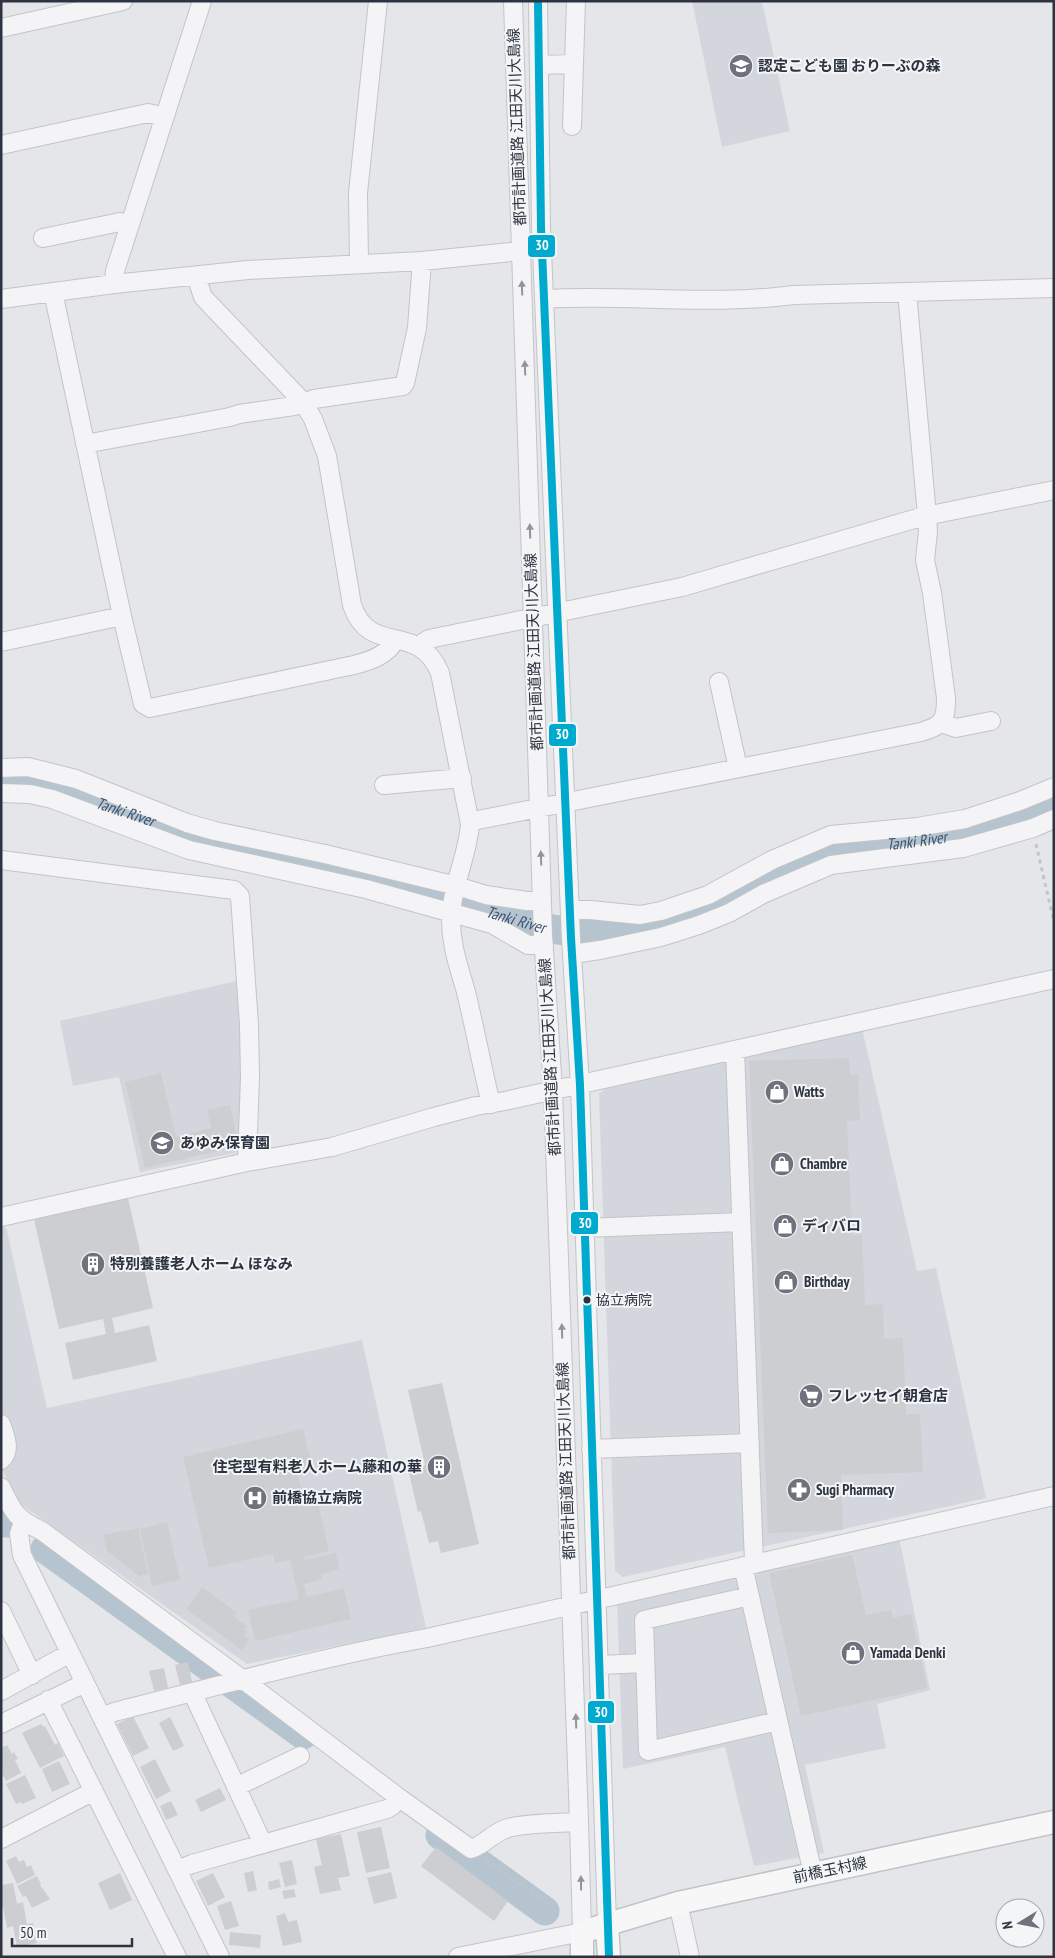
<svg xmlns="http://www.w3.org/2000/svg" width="1055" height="1958" font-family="'PT Sans Narrow','Noto Sans JP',sans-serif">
  <rect width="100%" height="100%" fill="#e4e6e9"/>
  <path fill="#d3d6dc" d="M692,1H762L790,131L722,147Z
    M241,980L240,1152L140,1172L119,1077L73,1086L60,1021Z
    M862,1028L917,1271L936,1268L986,1498L623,1577L615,1571L599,1094L606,1088Z
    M6,1227L47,1408L362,1340L426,1628L247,1664L19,1503L1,1467V1228Z
    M899,1537L930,1690L877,1704L886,1748L805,1765L824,1853L754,1866L725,1747L623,1769L617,1600Z"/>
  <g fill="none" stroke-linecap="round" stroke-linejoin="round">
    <g stroke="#b6c4d0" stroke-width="29">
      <path id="s1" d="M1,781L8,780L37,785L64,791L175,828L357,873L542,927C602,940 668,931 723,903C759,885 794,860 832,850C856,844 883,845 908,842C960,836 1006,824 1054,802"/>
      <path d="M1,1518L6,1523"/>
      <path d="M45,1549L303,1735"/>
      <path d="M440,1835L545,1911"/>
    </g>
  </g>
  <path fill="#cdced1" d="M849,1058L850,1075L858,1074L860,1120L847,1121L852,1235H862L865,1305L883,1304L884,1339L903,1338L906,1414H920L923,1472L841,1475L843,1530L768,1533L749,1061Z
    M161,1073L176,1137L211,1128L207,1110L230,1105L239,1146L145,1168L125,1082Z
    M128,1198L153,1308L112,1318L115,1333L149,1325L157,1361L73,1380L65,1343L106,1334L103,1319L59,1329L34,1219Z
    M442,1383L479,1544L441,1553L438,1541L429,1543L421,1511L418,1512L408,1469L425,1465L408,1390Z
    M303,1429L313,1470L298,1474L304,1501L317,1498L329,1551L304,1557L305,1560L336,1553L339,1569L321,1574L323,1579L304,1584L307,1597L344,1588L351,1619L255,1641L248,1610L299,1599L290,1560L275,1563L273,1554L209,1568L183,1457Z
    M167,1522L180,1580L152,1586L140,1529Z
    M138,1528L148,1574L139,1576L107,1551L103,1535Z
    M852,1555L866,1615L891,1610L893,1618L911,1614L927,1688L801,1716L769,1573Z
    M202,1587L237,1613L234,1617L247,1626L244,1630L247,1632L245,1636L250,1639L242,1650L186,1609Z
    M188,1662L192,1682L180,1685L175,1665Z
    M164,1668L168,1688L154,1691L149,1671Z
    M133,1716L149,1748L133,1756L117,1724Z
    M170,1717L184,1746L173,1751L159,1723Z
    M41,1724L43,1727L45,1726L55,1745L58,1743L64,1756L40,1768L22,1733Z
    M7,1745L12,1754L14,1752L18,1759L15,1760L21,1773L6,1781L1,1772V1748Z
    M155,1759L171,1791L156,1799L140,1767Z
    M59,1761L70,1784L52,1792L42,1769Z
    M25,1775L36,1798L22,1804L21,1802L16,1804L6,1784Z
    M220,1788L226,1800L201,1812L195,1800Z
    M171,1801L178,1815L166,1820L160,1806Z
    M381,1827L390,1868L366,1873L357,1832Z
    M341,1834L350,1876L338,1878L341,1890L320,1894L314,1867L322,1865L316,1839Z
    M436,1847L508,1901L494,1921L421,1866Z
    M16,1856L19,1862L24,1860L27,1867L31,1865L35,1875L17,1884L6,1861Z
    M292,1860L297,1884L285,1887L279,1863Z
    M253,1871L257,1890L248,1892L244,1873Z
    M391,1872L397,1898L374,1904L367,1878Z
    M120,1873L132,1900L110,1910L98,1883Z
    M213,1873L225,1897L208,1906L196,1881Z
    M37,1876L41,1884L40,1885L50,1899L32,1908L26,1896L23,1897L17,1886Z
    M279,1879L281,1887L269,1890L268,1882Z
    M13,1883L17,1904L23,1902L27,1924L33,1923L37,1943L17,1947L13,1926L7,1928L3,1907H1V1885Z
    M294,1889L296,1897L284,1899L282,1891Z
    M231,1901L239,1926L225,1930L217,1906Z
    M285,1913L288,1922L297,1920L302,1942L283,1946L276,1916Z
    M230,1932L261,1935L260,1948L229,1945Z"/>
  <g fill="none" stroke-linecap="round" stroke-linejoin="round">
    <g stroke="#c3c4c7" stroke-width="20">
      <path id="minor" d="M538,1L541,227L571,938L580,1085L607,1924
        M1,28L123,1
        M539,65L574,64
        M572,126L576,1
        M1,145L148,113L165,117
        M43,238L120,222L130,224
        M359,264L358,193L378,1
        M196,276L203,297L303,402L313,419L327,456L352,605C370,658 418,620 440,673L470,824C468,854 453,883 451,914C450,943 458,964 466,992C475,1029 482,1067 491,1104
        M114,284L115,271L202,1
        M53,292L122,616L143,704L150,708L354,665C370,661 388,655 395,640
        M1,299L114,284L248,270L422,261L521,251
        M544,299C627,294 711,306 794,295L1054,288
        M85,444L230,417L239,414L294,406L314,399L403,386L405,383L417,328L422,261
        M1,642L122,616
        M421,647L424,642L429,639L682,587L921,517L1054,490
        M719,682L738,768
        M941,723L956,728L991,721
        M1,768L28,767L76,779L187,823L215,831L325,854L457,886L486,895L527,901L542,900
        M384,785L462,778
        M1,793L30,794L52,799L189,850L366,889L492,924L528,945H544
        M470,820H478L921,732C943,725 946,721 946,698L932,593L925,560L928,531L927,516L907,292
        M1,860L234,890L240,896L249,1025L250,1077L247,1162
        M570,910H590L640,915L661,911L708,895L772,860L831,835L917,827L965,819L1020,801L1054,787
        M572,954L600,950L661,937L699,925L729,913L763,894L831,865L963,848L1033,828L1054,819
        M735,1050L754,1563
        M1,1217L247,1162L332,1147L434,1117L476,1106L505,1101L1054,979
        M584,1228L741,1222
        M1,1424C5,1435 12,1451 1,1460
        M591,1449L750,1443
        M1,1487C13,1512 16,1519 42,1531L242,1679L398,1797L471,1849C484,1845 492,1834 505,1829C521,1823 561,1823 579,1822
        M23,1522L19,1534L22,1555L220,1957
        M743,1566L813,1874
        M750,1596L644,1620L648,1751L778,1721
        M1,1611L32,1675
        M599,1665L645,1663
        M1,1691L70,1653
        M192,1692L263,1844
        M48,1700L177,1957
        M102,1717L114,1712C218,1686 322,1657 427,1638L1054,1496
        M1,1724L85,1683
        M236,1787L300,1756
        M1,1839L94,1791
        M177,1870L192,1864L387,1809L392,1806L398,1797
        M678,1903L690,1957
        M458,1957L582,1932L579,1822L553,1090L543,935L513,1"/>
    </g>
    <g stroke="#c1c3c6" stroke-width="25">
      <path id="major" d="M607,1924L609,1957
        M582,1957V1932L678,1903L1054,1822"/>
    </g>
    <path stroke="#c2c5c8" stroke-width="3" stroke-dasharray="4 4" stroke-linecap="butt" d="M1036,844L1054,922
      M485,1859L543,1901"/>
    <use href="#minor" stroke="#f4f4f6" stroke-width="18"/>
    <use href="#major" stroke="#f7f7f8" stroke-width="22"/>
    <g stroke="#f3f5f7" stroke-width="11">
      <path id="bus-1" d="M538,1L541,227L571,938L580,1085L609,1957"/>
    </g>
    <use href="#bus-1" stroke="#00a9ce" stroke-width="8"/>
  </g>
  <defs><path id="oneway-solid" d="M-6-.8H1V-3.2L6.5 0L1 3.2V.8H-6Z" transform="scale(1.25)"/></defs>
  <g fill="#90949c">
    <use href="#oneway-solid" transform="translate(522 288) rotate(-92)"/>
    <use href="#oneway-solid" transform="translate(525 368) rotate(-92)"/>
    <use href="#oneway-solid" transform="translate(530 531) rotate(-92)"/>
    <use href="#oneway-solid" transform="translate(541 858) rotate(-92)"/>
    <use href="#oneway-solid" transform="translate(562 1331) rotate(-92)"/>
    <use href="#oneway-solid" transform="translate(576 1721) rotate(-92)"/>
    <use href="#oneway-solid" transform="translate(581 1883) rotate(-91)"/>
  </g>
  <defs>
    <g id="school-disc" transform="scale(1.25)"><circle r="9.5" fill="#6d727c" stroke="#f3f5f7"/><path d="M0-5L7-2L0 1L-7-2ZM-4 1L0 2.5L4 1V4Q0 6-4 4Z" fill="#fff"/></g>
    <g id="shop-disc" transform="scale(1.25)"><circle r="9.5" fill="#6d727c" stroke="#f3f5f7"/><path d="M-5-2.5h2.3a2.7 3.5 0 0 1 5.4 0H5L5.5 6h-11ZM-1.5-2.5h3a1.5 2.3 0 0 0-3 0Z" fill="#fff"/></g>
    <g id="building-disc" transform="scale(1.25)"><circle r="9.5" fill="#6d727c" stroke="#f3f5f7"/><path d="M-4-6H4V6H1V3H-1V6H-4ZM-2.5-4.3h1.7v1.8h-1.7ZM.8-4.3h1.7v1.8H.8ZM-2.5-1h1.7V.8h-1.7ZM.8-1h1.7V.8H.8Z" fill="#fff"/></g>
    <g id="supermarket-disc" transform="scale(1.25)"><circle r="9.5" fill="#6d727c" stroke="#f3f5f7"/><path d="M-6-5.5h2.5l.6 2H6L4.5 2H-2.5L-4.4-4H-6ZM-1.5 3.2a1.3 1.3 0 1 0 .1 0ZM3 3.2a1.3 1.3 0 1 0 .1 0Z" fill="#fff"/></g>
    <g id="pharmacy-disc" transform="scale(1.25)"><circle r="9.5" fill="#6d727c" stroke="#f3f5f7"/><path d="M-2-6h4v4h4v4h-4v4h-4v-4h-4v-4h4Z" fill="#fff"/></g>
    <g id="hospital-disc" transform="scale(1.25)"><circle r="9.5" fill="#6d727c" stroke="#f3f5f7"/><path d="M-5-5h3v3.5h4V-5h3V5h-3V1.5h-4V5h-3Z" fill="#fff"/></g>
  </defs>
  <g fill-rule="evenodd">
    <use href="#school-disc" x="741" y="66"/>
    <use href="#shop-disc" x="777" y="1092"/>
    <use href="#school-disc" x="162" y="1143"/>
    <use href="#shop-disc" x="782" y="1164"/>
    <use href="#shop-disc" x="785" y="1226"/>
    <use href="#building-disc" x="93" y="1264"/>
    <use href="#shop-disc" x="786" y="1282"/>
    <use href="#supermarket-disc" x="811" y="1396"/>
    <use href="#building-disc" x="439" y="1467"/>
    <use href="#pharmacy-disc" x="799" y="1490"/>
    <use href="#hospital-disc" x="255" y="1498"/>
    <use href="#shop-disc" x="853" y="1653"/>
  </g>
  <circle fill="#2d3441" stroke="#f3f5f7" stroke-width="2" cx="587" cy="1300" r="4.5"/>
  <g text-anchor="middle" stroke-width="4" stroke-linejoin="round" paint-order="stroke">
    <g font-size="14" fill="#2d3441" stroke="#f3f5f7" text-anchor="start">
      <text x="596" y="1305">協立病院</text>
    </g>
    <g font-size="15" font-weight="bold" fill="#2d3441" stroke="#f3f5f7" text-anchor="start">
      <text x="758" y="71">認定こども園 おりーぶの森</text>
      <text x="794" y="1097">Watts</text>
      <text x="180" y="1148">あゆみ保育園</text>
      <text x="800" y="1169">Chambre</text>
      <text x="802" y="1231">ディバロ</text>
      <text x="110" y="1269">特別養護老人ホーム ほなみ</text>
      <text x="804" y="1287">Birthday</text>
      <text x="828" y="1401">フレッセイ朝倉店</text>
      <text x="422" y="1472" text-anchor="end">住宅型有料老人ホーム藤和の華</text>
      <text x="816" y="1495">Sugi Pharmacy</text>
      <text x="272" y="1503">前橋協立病院</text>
      <text x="870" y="1658">Yamada Denki</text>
    </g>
    <g font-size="15" fill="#2d3441" stroke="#f3f5f7">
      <text transform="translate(517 127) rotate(-92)" y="5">都市計画道路 江田天川大島線</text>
      <text transform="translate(534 652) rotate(-92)" y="5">都市計画道路 江田天川大島線</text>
      <text transform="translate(550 1057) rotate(-93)" y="5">都市計画道路 江田天川大島線</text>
      <text transform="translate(566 1461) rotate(-92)" y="5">都市計画道路 江田天川大島線</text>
      <text transform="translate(830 1870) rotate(-12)" y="5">前橋玉村線</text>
    </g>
    <g font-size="16" font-style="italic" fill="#3a5471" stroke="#f3f5f7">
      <text dy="6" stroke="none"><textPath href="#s1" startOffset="129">Tanki River</textPath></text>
      <text dy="6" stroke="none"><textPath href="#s1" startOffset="954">Tanki River</textPath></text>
      <text dy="6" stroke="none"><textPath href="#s1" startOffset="534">Tanki River</textPath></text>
    </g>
  </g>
  <g stroke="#f3f5f7" stroke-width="2">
    <rect x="527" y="234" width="29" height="24" rx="5" fill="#00a9ce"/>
    <rect x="548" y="723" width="29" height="24" rx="5" fill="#00a9ce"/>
    <rect x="570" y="1211" width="29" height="24" rx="5" fill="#00a9ce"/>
    <rect x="587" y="1700" width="28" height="24" rx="5" fill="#00a9ce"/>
  </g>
  <g font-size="14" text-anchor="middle" font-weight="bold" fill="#fff">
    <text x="542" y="250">30</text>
    <text x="562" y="739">30</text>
    <text x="585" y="1228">30</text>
    <text x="601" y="1717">30</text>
  </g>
  <rect width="1055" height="1958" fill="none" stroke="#2d3441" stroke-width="5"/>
  <g transform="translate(1020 1923) rotate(260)"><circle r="24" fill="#f3f5f7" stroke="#a4a8ae"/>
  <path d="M0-4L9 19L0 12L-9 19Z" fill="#6d727c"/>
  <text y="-8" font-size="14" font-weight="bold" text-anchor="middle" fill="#2d3441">N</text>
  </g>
  <path d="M12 1938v8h120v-8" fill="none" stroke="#2d3441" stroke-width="2.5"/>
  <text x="20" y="1938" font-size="15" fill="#2d3441" stroke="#f3f5f7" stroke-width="4" paint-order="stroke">50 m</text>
</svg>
